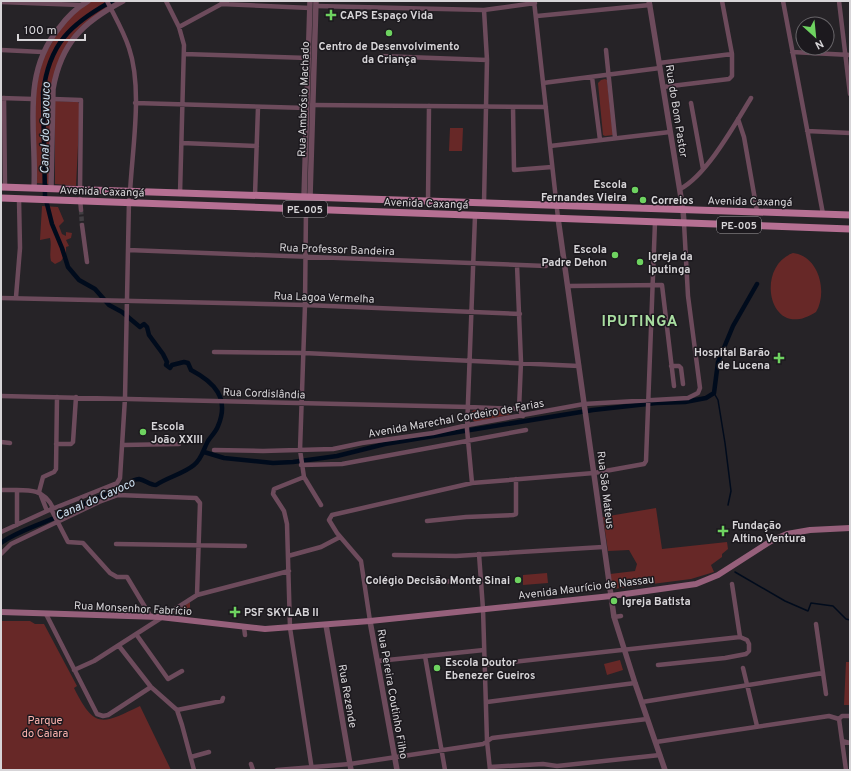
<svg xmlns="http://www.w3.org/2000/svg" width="851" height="771" font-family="Overpass,sans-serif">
  <rect width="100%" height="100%" fill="#262327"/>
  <path fill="#672827" d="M90,1H104L107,7L76,32L55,76L50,184L35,183L34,94L44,56L65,21Z
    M605,79L607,80L613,135L605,136L603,135L598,83L601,80Z
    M55,101L78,102L80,105L76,186L55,184Z
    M450,128H463L462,151H449Z
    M42,206L58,207L64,221L59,226L62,234L66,236V232L72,233L71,238L66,240L69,246L66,247V253L61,261L55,264L51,261C49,253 52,246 50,238L40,240Z
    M793,253C819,256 828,292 816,312C769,343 754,267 793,253Z
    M474,410L511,412L512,414L475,422L471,419V412Z
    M656,508L662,549L727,542L728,549L722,554V557L711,565L714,572L691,579L613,589L610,574L635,571L637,564L629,550L608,551L603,517Z
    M547,573L548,583L523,585V575Z
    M190,602V616L175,614L174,612Z
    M1,621H30L35,624H44L77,686L74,688C95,730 102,724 140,706L171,770H1Z
    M620,660L623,670L607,675L604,664Z
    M846,662H850V705H844Z"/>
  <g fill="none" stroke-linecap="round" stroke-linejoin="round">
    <path stroke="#000b1c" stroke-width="1.5" d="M714,393L718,400L725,443L731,491L728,505
      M735,572L785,601L808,611L811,603L833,606L846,619L850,620"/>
    <path stroke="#000b1c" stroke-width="4.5" d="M204,452L224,458L273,463L293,462L337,456L385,444L593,410L656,403L685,402L706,398L714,393L718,362L733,326L757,284
      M1,543C18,531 37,526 56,517C77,507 96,497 118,490C125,488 131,479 139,479C145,480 150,485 156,485C168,477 183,474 194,465C202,459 203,450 208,441C211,436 216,432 218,426C230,398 214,382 191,370L188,363L184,362L172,365L170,368L166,365L167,362L163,354L149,335L147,327L144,324L140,327L122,312L109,305L95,289L79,280L68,267L62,248L52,224L45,196L43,93C49,44 70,24 112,1"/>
    <path stroke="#413e42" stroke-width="4.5" stroke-dasharray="4.5 2" stroke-linecap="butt" d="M81,210L82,225"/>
    <path stroke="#6d4b5c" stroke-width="4.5" d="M107,1C115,17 124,32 129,48C143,89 132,150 130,193
      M166,1L179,27L184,45L180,194
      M534,1L558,218
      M783,1L823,214
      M839,1L850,94
      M1,2L81,5
      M221,4L310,8
      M316,6L484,10L535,3
      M484,10L487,60L484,203
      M537,16L650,5
      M179,27L227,1
      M1,50L43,52
      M606,50L615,138
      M792,52L850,55
      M184,54L308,58
      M380,56L487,60
      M659,63L732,54
      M592,77L600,140
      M543,83L660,68
      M663,87L729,79L732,76V54L722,1
      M1,98L33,99
      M4,98L5,187
      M53,99L81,100L80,191
      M135,103L307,108
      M691,103L703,169
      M312,105L546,107
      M513,107L514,170L552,167
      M738,119L744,137L757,211
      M807,131L850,133
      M182,143L257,146
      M550,146L670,132
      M680,189C707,175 735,124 751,98
      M255,195L258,107
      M80,199L81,210
      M428,201L429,106
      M306,209L305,305L300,450L304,477L321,505
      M82,225L87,262
      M128,250L546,266
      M517,265L521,362L519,409
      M568,286L662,285L674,386
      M16,297L20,248L19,199
      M1,298L305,305L520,314
      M214,352L304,353L579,366
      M671,366H679L681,368L683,384
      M1,396L469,407L519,409L523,416
      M1,442L10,443
      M56,444H71L73,442L76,397
      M123,445L179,444
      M214,450L263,451L333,449L362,443L433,433L468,425L584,404L688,398L698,393L700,388L688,296L684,223
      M301,465L342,464L526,430
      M304,477L274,489L273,494L284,511L287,524L290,628L312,770
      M472,483L467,429L475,216
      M1,490C23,491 42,485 53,508
      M39,492L43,477L54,472L56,469L57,397
      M40,493L47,511
      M118,495L117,483L120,478L125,398L129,200
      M51,509L68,542L83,543L110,573L117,577H127L151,617
      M427,521L466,517L513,515L516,514V479
      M17,525V491
      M1,532L47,511L117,483
      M116,544L245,546
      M1,554L11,544L99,502L118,495L196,498L200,503L197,595
      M479,554L483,609L487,741L490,770
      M394,555L456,556L603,547
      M288,556L321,547L340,537
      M441,582L481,579
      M732,584L740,637
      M46,614L97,714L103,716L108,715L151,687
      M614,617L621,616
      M370,621L361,561L337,533L329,520L332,515L472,483L594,473L644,464L646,461L655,222
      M816,624L826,694
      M244,627L245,635
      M136,634L168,679L182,671
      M119,646L151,687L177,710L182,725L194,770
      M425,656L445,770
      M378,661L484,650
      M485,665L740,637L747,640L749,644V651L746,654L725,658L658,665
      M743,668L757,726
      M74,670L94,661L197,595L289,571
      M487,702L635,683
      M642,702L823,673
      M177,710L222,701L223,698
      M839,719L846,770
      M839,719L842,716H850
      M842,741L850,743
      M656,742L829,716L839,719
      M191,757L209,752
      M251,764L253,770
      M490,767L543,764L557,766L660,755
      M277,770L350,764L483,744L492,738L647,719"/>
    <path stroke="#6d4b5c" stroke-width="5.5" d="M649,1L683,210L684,223
      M34,188C37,132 20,75 59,28C67,17 76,8 88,1
      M51,188L53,89C61,43 83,22 123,1
      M304,197L310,1
      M310,197L316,1
      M558,218L614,617L635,683L665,770
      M370,621L397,770
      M326,625L351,770"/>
    <path stroke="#96607b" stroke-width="6" d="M1,612L160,617L265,629L370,621L611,596L696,584L718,575L771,541L787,534L810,530L850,528"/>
    <path stroke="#b67093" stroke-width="7" d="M1,187L850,215
      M1,198L850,229"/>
  </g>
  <g fill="#6ed360" stroke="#1c191e" stroke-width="1.5">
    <path d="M329 9h4v4h4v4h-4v4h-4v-4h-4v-4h4z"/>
    <circle cx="389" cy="33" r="4"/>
    <circle cx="635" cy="190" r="4"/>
    <circle cx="643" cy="200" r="4"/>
    <circle cx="615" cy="255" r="4"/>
    <circle cx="640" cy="262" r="4"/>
    <path d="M777 352h4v4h4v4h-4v4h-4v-4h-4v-4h4z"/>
    <circle cx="143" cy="432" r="4"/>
    <path d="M721 525h4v4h4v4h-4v4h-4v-4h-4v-4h4z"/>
    <circle cx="518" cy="580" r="4"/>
    <circle cx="614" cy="601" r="4"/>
    <path d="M233 606h4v4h4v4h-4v4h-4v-4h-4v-4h4z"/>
    <circle cx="437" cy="668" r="4"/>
  </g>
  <g text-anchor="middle" stroke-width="3" stroke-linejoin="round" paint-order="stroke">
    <g fill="#1c191e" stroke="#9f9da0" stroke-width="1">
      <rect x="283" y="201" width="44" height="16" rx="3"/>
      <rect x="717" y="217" width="44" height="16" rx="3"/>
    </g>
    <g font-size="10" font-weight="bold" fill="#d7d5d8">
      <text x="305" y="213">PE-005</text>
      <text x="739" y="229">PE-005</text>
    </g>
    <g font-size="11" font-weight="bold" fill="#d7d5d8" stroke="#1c191e" text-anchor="start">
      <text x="340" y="19">CAPS Espaço Vida</text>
      <text x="389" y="50" text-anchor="middle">Centro de Desenvolvimento<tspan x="389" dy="13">da Criança</tspan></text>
      <text x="627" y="188" text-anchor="end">Escola<tspan x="627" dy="13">Fernandes Vieira</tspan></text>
      <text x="651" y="204">Correios</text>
      <text x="607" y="253" text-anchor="end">Escola<tspan x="607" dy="13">Padre Dehon</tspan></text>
      <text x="648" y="260">Igreja da<tspan x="648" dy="13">Iputinga</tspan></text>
      <text x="770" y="356" text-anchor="end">Hospital Barão<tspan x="770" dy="13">de Lucena</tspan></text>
      <text x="151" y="430">Escola<tspan x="151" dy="13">João XXIII</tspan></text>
      <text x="732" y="529">Fundação<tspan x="732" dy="13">Altino Ventura</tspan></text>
      <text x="510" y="584" text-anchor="end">Colégio Decisão Monte Sinai</text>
      <text x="622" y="605">Igreja Batista</text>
      <text x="244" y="616">PSF SKYLAB II</text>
      <text x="445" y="666">Escola Doutor<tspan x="445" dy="13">Ebenezer Gueiros</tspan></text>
    </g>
    <g font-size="11" fill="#d7d5d8" stroke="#1c191e">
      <text transform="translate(303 99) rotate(-88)" y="4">Rua Ambrósio Machado</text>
      <text transform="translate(677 111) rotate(81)" y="4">Rua do Bom Pastor</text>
      <text transform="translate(102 191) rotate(2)" y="4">Avenida Caxangá</text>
      <text transform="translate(750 201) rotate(1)" y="4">Avenida Caxangá</text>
      <text transform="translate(426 203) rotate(2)" y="4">Avenida Caxangá</text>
      <text transform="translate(337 249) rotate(2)" y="4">Rua Professor Bandeira</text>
      <text transform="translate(324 297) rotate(2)" y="4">Rua Lagoa Vermelha</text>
      <text transform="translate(264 393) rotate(2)" y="4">Rua Cordislândia</text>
      <text transform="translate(456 418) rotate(-10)" y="4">Avenida Marechal Cordeiro de Farias</text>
      <text transform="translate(606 490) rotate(83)" y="4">Rua São Mateus</text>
      <text transform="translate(586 587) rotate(-7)" y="4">Avenida Maurício de Nassau</text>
      <text transform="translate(133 608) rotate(3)" y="4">Rua Monsenhor Fabrício</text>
      <text transform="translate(393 694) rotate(80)" y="4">Rua Pereira Coutinho Filho</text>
      <text transform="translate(348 696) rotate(80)" y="4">Rua Rezende</text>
    </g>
    <g font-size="11" fill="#fdb3ae" stroke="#1c191e">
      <text x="45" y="724">Parque<tspan x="45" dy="13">do Caiara</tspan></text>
    </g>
    <g font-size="12" font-style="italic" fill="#cfe1f1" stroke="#1c191e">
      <text transform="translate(45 128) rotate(-89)" y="4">Canal do Cavouco</text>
      <text transform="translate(95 499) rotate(-24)" y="4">Canal do Cavoco</text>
    </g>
    <g font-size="15" font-weight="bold" letter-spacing="1" fill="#a9dea1" stroke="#1c191e">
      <text x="640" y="326">IPUTINGA</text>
    </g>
  </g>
  <rect width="851" height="771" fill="none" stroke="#d7d5d8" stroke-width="4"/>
  <g transform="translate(815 36) rotate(153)"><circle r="19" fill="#1c191e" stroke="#676468"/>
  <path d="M0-3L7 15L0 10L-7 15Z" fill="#6ed360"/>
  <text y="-6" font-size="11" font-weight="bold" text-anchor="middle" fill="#d7d5d8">N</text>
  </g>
  <path d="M18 34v6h67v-6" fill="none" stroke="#d7d5d8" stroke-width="2"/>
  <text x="24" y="34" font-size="12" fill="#d7d5d8" stroke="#1c191e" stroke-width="3" paint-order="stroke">100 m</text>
</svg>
